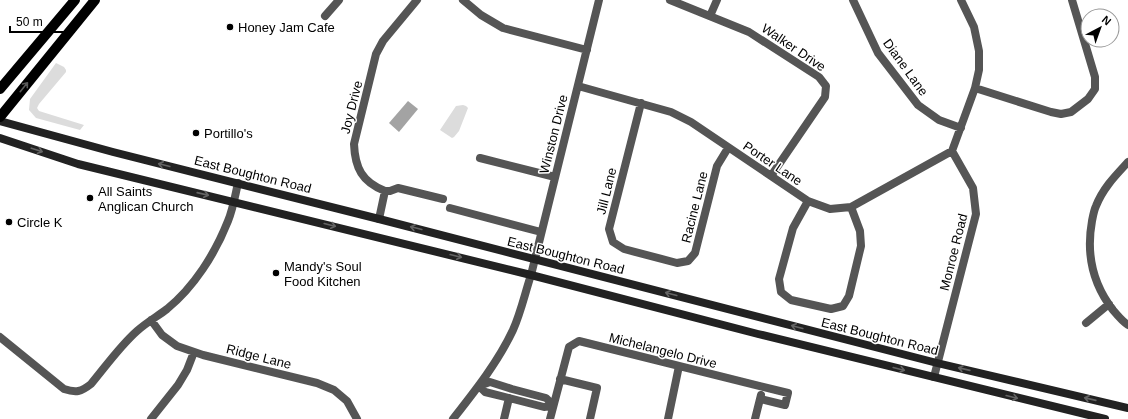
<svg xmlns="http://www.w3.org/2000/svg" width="1128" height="419" font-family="Arial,sans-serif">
  <rect width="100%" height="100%" fill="#fff"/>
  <path fill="#dcdcdc" d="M56,63L64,67L66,70V72L39,104L37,108L39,111L84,125L80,130L36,118L29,110L30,99Z
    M463,105L466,106L468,108L459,131L454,137L452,138L440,130L456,106Z"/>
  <path fill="#a3a3a3" d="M408,101L418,109L399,132L389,123Z"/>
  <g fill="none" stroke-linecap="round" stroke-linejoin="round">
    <path stroke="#555" stroke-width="8" d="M463,0L481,15L503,28L587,50
      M670,0L749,32L819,77L826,86L825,97L771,176
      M853,0L878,53L918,105L939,120L961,128
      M325,16L339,0
      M710,16L717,0
      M578,86L671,112L691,122L808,201L830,209L851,207L952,151
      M975,88L1051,112L1061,114L1071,112L1088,99L1095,89V77L1072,0
      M641,103L609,229L613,242L624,249L677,263L688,261L695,253L717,166L728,148
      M480,158L555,177
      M1128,162C1116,175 1103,188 1096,206C1094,210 1093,216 1092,221C1086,254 1092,283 1113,310C1118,316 1122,321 1128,325
      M385,191H390L398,188L443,199
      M808,201L793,228L779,279L781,292L791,300L831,309L843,306L849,296L861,246L860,231L851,207
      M450,208L541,232
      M379,219L385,191C362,182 355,168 354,144L376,54L383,41L417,0
      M151,320L162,335L177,346L203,355L317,383L334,390L347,401L357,419
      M1086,323L1109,304
      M0,337L64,389C76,393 81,392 91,384C106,366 120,346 137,331C147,322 158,316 167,309C194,287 215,254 228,221C233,209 235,196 238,183
      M934,377L976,214L973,188L952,151L975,88L979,70V51L974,27L961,0
      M560,379L597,388L590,419
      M490,382L512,389L546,398L553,405L544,407L509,398L485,392L479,386Z
      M151,419L178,385L187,370L194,352
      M453,419C475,391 498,362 513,330C521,312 525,293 531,275L599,0
      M504,419L509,398
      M550,419L569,347L579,341L788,393L785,405L760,399
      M668,419L679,366
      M755,419L761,395"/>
    <path stroke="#222" stroke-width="8" d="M0,121L113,152L379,219L937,363L1128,408
      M0,138L78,164L531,275L758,334L1105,419"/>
    <path stroke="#000" stroke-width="10" d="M0,89L75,0
      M0,117L95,0"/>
  </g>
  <defs><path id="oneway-shaft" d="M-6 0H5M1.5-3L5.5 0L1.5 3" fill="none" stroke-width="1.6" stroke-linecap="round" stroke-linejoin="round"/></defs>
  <use stroke="#595959" href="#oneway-shaft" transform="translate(24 87) rotate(-51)"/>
  <g stroke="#646464">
    <use href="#oneway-shaft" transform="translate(37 150) rotate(18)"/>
    <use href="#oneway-shaft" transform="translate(164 165) rotate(-166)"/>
    <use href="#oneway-shaft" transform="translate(203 194) rotate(13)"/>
    <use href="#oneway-shaft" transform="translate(330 225) rotate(14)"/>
    <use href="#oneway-shaft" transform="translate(416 228) rotate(-166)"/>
    <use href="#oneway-shaft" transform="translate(456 256) rotate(14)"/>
    <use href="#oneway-shaft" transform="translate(671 294) rotate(-165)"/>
    <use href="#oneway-shaft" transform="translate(797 327) rotate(-165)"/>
    <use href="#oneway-shaft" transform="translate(899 369) rotate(14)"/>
    <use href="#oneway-shaft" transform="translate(964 369) rotate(-167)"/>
    <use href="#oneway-shaft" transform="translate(1012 397) rotate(14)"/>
    <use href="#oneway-shaft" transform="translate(1090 399) rotate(-167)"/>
  </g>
  <g fill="#000" stroke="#fff" stroke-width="1.5">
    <circle cx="230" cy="27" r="4"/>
    <circle cx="196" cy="133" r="4"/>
    <circle cx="90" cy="198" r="4"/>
    <circle cx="9" cy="222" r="4"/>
    <circle cx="276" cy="273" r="4"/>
  </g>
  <g text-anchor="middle" stroke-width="3" stroke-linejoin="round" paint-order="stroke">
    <g font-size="13" fill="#000" stroke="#fff" text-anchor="start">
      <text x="238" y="32">Honey Jam Cafe</text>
      <text x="204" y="138">Portillo's</text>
      <text x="98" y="196">All Saints<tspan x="98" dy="15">Anglican Church</tspan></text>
      <text x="17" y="227">Circle K</text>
      <text x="284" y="271">Mandy's Soul<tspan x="284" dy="15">Food Kitchen</tspan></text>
    </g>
    <g font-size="13" fill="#000" stroke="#fff">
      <text transform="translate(794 47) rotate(34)" y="5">Walker Drive</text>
      <text transform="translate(906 67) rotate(54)" y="5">Diane Lane</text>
      <text transform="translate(351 107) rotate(-76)" y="5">Joy Drive</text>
      <text transform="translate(553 134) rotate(-76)" y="5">Winston Drive</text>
      <text transform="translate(773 163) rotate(34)" y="5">Porter Lane</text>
      <text transform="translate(253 174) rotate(14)" y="5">East Boughton Road</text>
      <text transform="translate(606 191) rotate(-76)" y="5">Jill Lane</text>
      <text transform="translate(694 207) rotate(-76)" y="5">Racine Lane</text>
      <text transform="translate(953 252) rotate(-76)" y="5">Monroe Road</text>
      <text transform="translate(566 255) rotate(14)" y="5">East Boughton Road</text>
      <text transform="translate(880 336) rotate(14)" y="5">East Boughton Road</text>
      <text transform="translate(663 350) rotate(14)" y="5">Michelangelo Drive</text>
      <text transform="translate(259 356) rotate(14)" y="5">Ridge Lane</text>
    </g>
  </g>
  <g transform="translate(1100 28) rotate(41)"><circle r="19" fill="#ffffff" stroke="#999999"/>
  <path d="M0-3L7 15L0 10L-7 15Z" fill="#000000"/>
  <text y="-6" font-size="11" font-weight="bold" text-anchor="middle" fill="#000000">N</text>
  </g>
  <path d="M10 26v6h64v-6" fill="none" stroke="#000000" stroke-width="2"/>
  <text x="16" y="26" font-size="12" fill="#000000" stroke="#ffffff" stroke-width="3" paint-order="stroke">50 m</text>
</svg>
